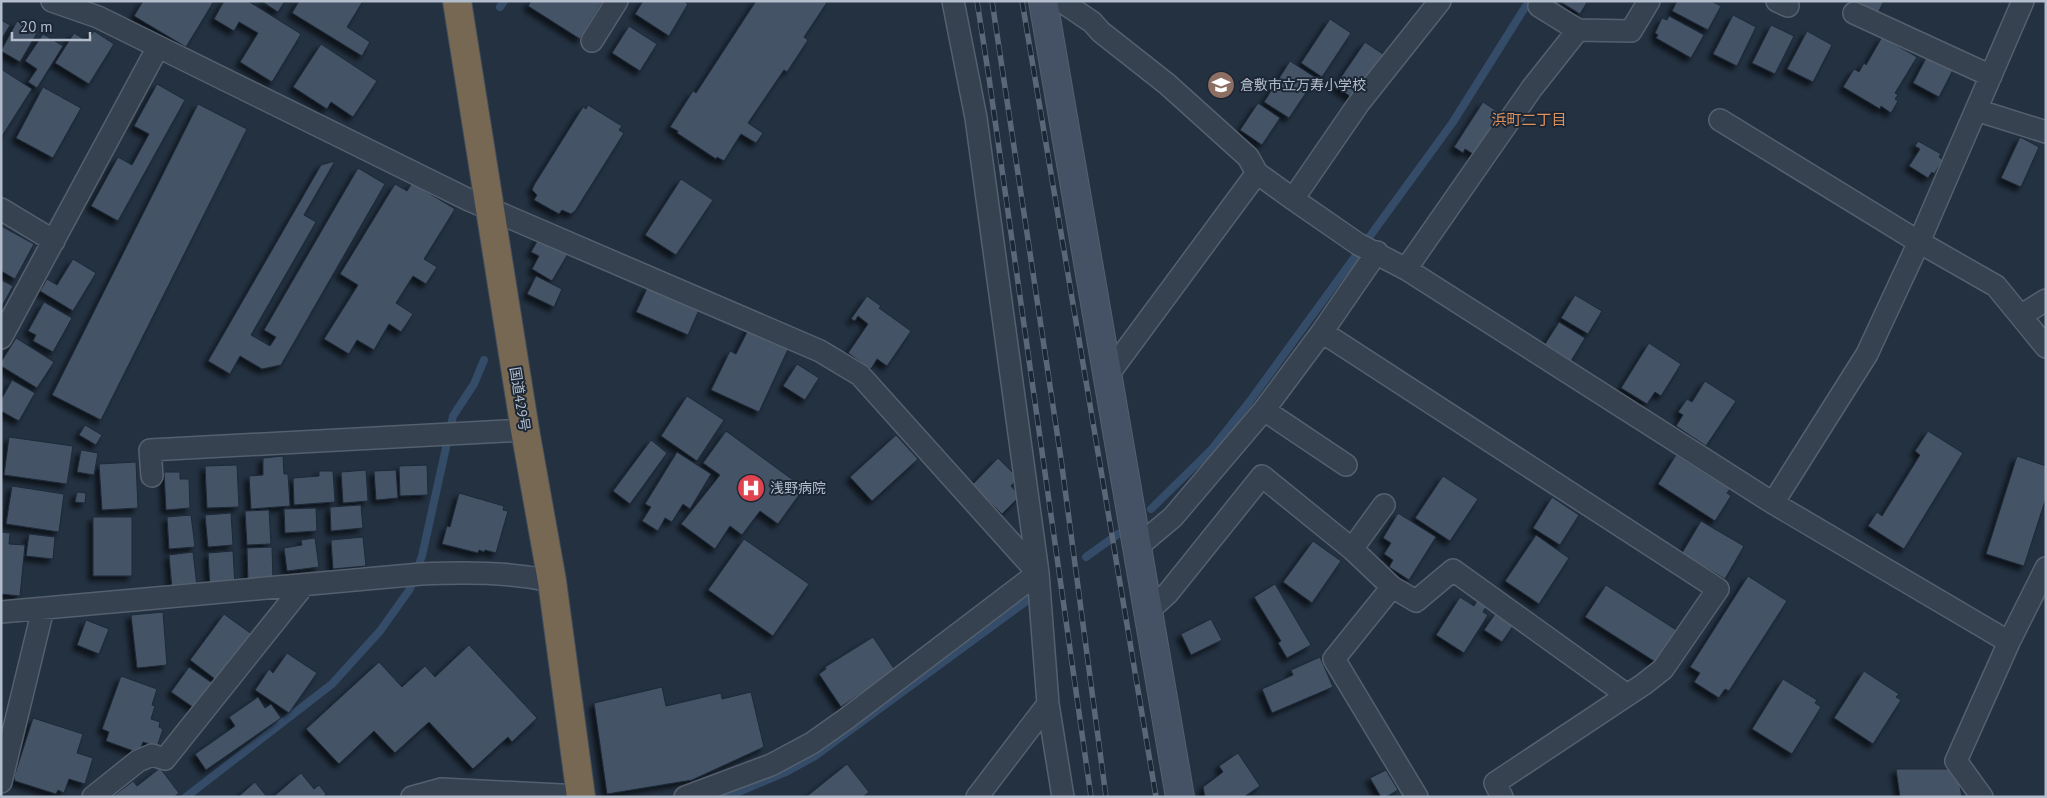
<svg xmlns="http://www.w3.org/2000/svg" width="2047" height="798" font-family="'PT Sans','Noto Sans JP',sans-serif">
  <defs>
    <filter id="shadow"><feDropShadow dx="-4.5" dy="4.5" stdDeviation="2.5" flood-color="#0009"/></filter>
  </defs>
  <rect width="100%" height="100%" fill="#233141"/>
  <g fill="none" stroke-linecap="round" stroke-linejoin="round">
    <path stroke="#354c69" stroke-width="8" d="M500,7L504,1
      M1151,509L1212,449L1250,401L1453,122L1529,1
      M1086,557L1118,534
      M186,797L332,684L380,631L410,589L422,556L453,416L474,384L484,360
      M727,797L788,771L815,756L1028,600"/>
  </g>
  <path fill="#445366" stroke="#1e2938" filter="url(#shadow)" d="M143,1H214L186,47L134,16Z
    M224,1H248L301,34L272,82L240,62L258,33L239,22L234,31L214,19Z
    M261,1H285L278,12Z
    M299,1H363L347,27L370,42L362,56L292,13Z
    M531,1H603L580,39L528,6Z
    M643,1H684L688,4L669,36L635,14Z
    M756,1H828L804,37L808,40L787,72L784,70L748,123L763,133L756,143L741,134L724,161L717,157L716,159L677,133L678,131L670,127L693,91L696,93Z
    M1559,1H1588L1580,14Z
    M1677,1H1711L1721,6L1708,30L1672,11Z
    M1857,1H1884L1878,13Z
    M1733,15L1756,27L1737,66L1713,54Z
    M1669,16L1704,35L1691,58L1656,38L1658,35L1655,33L1662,18L1667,20Z
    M1330,19L1351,33L1322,77L1301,63Z
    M1,20L10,25L1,40Z
    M17,21L37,33L20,62L1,51Z
    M1771,25L1794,36L1775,74L1752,63Z
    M629,26L657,44L640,71L612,53Z
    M94,31L114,44L89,84L55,63L74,33L87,41Z
    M1807,31L1832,45L1813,82L1787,69Z
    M43,34L63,46L37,88L28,82L37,69L25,61Z
    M1882,37L1917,57L1895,93L1898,95L1895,99L1898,101L1891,113L1881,106L1880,109L1843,87L1854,69L1859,72L1864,63L1866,65Z
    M1365,42L1386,56L1357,101L1335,86Z
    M321,44L377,81L353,117L331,102L327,109L293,87Z
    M1927,56L1953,70L1939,97L1913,83Z
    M1290,61L1316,78L1289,118L1264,102Z
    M1,69L32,89L2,136L1,135Z
    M157,84L185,100L118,221L91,206L118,157L132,165L149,134L134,126Z
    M43,87L81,108L53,158L16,138Z
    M1483,102L1503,115L1476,156L1465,149L1463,153L1454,147Z
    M1258,103L1280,118L1262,145L1240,130Z
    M198,104L247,129L101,420L52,395Z
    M588,105L622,126L619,130L624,133L575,211L571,214L562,210L559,214L534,200L537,195L532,190L534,185L583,107L586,109Z
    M2020,137L2039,147L2021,187L2001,178Z
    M1918,141L1941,154L1939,157L1943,160L1934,174L1932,172L1928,178L1909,166L1920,149L1915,146Z
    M335,161L304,215L316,222L251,335L270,346L276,337L264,330L358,168L385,184L281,365L262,369L240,356L230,374L208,361L321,165Z
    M681,179L713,200L676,255L645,235Z
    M412,183L455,209L424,259L437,267L426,284L413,276L396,303L413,314L401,332L389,324L374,350L357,340L349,354L324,339L358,285L340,274L395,184L407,191Z
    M1,226L34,244L15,279L1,271Z
    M540,236L569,252L552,281L532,269L539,256L531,252Z
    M73,259L96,273L73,311L40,291L47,279L57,285Z
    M536,276L562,289L554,307L527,294Z
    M1,280L13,286L1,308Z
    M648,286L699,310L688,335L636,312Z
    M1575,295L1602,311L1588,334L1561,318Z
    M867,296L881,306L879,308L911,331L887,366L877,359L871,369L848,353L868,324L858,316L855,321L851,319Z
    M44,302L72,318L53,352L33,341L36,335L28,331Z
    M1559,322L1585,338L1571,361L1545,344Z
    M750,326L790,345L759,412L711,390L730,351L736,354Z
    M16,338L54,362L37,388L1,366V362Z
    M1649,343L1681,364L1661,396L1655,392L1647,404L1621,388Z
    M797,364L819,378L805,400L783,386Z
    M12,380L35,393L19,421L1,411V400Z
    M1705,381L1736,401L1706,446L1676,426L1683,415L1678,412L1687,399L1692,402Z
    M687,396L724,420L697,461L661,436Z
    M85,425L102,435L96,445L79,435Z
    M726,431L804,488L778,524L760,511L742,535L730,526L715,549L681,524L720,475L703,463Z
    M1928,431L1963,453L1904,549L1868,526L1877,512L1882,516L1920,455L1915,451Z
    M896,435L918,459L872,501L850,477Z
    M9,437L73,446L67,484L4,475Z
    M651,440L667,453L630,504L613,491Z
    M81,450L98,453L94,475L77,472Z
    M677,452L711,474L690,509L683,504L672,522L665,518L658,531L642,521L651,507L645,504Z
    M1676,455L1730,489L1727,493L1731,496L1715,521L1658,484Z
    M283,456L284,474H288L290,506L251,509L249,476L263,475V458Z
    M2017,456L2046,466V498L2024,566L1986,554Z
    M998,458L1018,478L1011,486L1020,496L1002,514L972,485Z
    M136,462L138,508L102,510L99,464Z
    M237,465L239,507L207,508L205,466Z
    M427,465L428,495L400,496L399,466Z
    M366,470L368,501L343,503L341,472Z
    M396,470L398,498L376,500L374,471Z
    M319,471H333L335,502L294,505L293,478L319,476Z
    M164,472H180V479H189L190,508L166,510Z
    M1443,476L1478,499L1450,541L1415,518Z
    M12,486L64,494L59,532L6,524Z
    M77,492L86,493L85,503L75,502Z
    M459,493L504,506L503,510L508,511L496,553L485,550L484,552L479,550L478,553L442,544L447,526L450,527Z
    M1552,497L1579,515L1560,545L1533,528Z
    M361,505L363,528L331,531L330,507Z
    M316,508L317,531L285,533L284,509Z
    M269,510L271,544L247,545L245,511Z
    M231,513L233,545L208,547L205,515Z
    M1398,513L1436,537L1409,580L1389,567L1393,560L1384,554L1391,543L1383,538Z
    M191,515L195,547L169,549L167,517Z
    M93,517H132V576H93Z
    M1701,521L1744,546L1725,579L1682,553Z
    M1,532L10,533L9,544L25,545L20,596L1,594Z
    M29,534L55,537L53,559L26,556Z
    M1536,535L1569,558L1539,604L1505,581Z
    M363,537L366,566L333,569L331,540Z
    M315,538L319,567L287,571L284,548L302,545L301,540Z
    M744,539L809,584L773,636L708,590Z
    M1313,541L1341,561L1312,603L1283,582Z
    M272,547L273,581L248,582L247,548Z
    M233,551L235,586L210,588L208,553Z
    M193,552L197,586L172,589L169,555Z
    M1748,576L1787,601L1729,691L1725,689L1719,698L1694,682L1700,673L1690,667Z
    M1275,584L1311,645L1287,658L1278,643L1281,641L1254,597Z
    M1606,585L1678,631L1657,663L1585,617Z
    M1460,597L1474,606L1478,599L1487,605L1483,612L1488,615L1464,653L1436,635Z
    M163,612L167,665L137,668L131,615Z
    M224,614L253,635L219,682L190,660Z
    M1495,614L1513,626L1502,642L1484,630Z
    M1211,619L1222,640L1191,655L1181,634Z
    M86,620L109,629L99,654L77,645Z
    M873,637L897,673L879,681L841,707L819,674L826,669L825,667Z
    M469,645L537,718L512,742L508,737L473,769L429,722L395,753L374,731L339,764L306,729L379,662L402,687L425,666L435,677Z
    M287,653L317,673L289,713L255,690L269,669L273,673Z
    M1320,657L1333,687L1272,713L1262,689L1293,675L1291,670Z
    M189,667L215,685L197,710L171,692Z
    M1864,671L1899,694L1896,697L1901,700L1873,744L1834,718Z
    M121,676L157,689L152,705L155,706L151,719L160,722L159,727L163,729L157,747L143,742L139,753L106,741L109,732L102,729Z
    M1783,679L1817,700L1815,703L1821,707L1792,754L1752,729Z
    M662,687L666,706L721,693L722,699L751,692L764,747L692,780L607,794L594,703Z
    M258,697L265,708L271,704L281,718L206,770L195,754L235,726L229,717Z
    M33,718L83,734L77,753L93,758L85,784L69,779L64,793L58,790L56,794L15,781L14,777Z
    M1238,753L1260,786L1244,797H1205L1203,787L1223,772L1219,766Z
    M847,764L869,792L863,797H806Z
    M160,768L179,793L174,797H112L133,781L137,786Z
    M1896,769H1957L1962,797H1900Z
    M1386,770L1398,790L1386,797H1381L1370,778Z
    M301,773L314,789L319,785L326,794L323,797H273Z
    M255,782L267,797H238Z"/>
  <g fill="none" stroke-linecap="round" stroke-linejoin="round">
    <g stroke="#55606e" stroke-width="24">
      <path id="street" d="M52,1L98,17L469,200L820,351L860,375L1038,573
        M953,1L976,118L1038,573L1048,704L1063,797
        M1061,1L1092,22L1101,32L1167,84L1248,157L1257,173L1293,199L1358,244L1406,269L1773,503L1867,354L1919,242L2023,1
        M1542,1L1539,6L1578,30
        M1777,1L1788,6
        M1854,13L1991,76
        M592,41L617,1
        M1976,110L2046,132
        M1720,120L1919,242L1996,286L2046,347
        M1293,199L1359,103L1440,1
        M1,209L54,241
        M1406,269L1532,88L1578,30L1631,31L1649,1
        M2022,315L2046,300
        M1322,332L1718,589L1663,669L1644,684L1495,783L1502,797
        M1,338L158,47
        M1107,376L1257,173
        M1264,410L1346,465
        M152,476L150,450L525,430
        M1773,503L2009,642
        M1136,548L1173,517L1264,410L1322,332L1377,252
        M1352,549L1384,505
        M1392,587L1416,601L1453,570L1627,695
        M1,612L421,574C465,572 508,572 552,581
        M1147,612L1168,593L1262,476L1352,549L1392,587L1334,659L1417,797
        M1,782L43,609
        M93,797L138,761L152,755L165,759L304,585
        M412,797L441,789L580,796
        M685,797L771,765L812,743L846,719L1038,573
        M977,797L1048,704
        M1982,797L1956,761L2009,642L2046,568"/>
    </g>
    <g stroke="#55606e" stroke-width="30">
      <path id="secondary" d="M1043,1L1180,797"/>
    </g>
    <g stroke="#424d5b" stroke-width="30">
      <path id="highway" d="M457,1L525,430L552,581L581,797"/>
    </g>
    <use href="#street" stroke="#374251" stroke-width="21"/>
    <use href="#secondary" stroke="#455164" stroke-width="28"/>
    <use href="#highway" stroke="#776853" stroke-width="28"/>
    <g stroke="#596778" stroke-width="5.5">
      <path id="rail" d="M977,1L989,78L1091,797
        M992,1L1061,459L1106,797
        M1022,1L1156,797"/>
    </g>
    <use href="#rail" stroke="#1c2736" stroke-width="4" stroke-dasharray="11" stroke-linecap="butt"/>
  </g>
  <defs>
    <g id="school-disc" transform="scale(1.4375)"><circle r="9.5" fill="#8d6e63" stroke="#1c2736"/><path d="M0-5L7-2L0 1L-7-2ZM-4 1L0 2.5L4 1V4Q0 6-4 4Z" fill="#fff"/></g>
    <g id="hospital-disc" transform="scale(1.4375)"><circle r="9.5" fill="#e0444e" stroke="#1c2736"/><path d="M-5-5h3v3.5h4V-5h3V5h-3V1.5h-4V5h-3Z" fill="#fff"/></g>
  </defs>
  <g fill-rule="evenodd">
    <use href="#school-disc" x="1221" y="85"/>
    <use href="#hospital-disc" x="751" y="488"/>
  </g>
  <g text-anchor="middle" stroke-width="4" stroke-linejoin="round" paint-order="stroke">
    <g font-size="14" fill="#b4bdcb" stroke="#1c2736" text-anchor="start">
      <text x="1240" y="90">倉敷市立万寿小学校</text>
      <text x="770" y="493">浅野病院</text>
    </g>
    <g font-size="14" fill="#b4bdcb" stroke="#1c2736">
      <text transform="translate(520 399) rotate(81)" y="5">国道429号</text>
    </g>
    <g font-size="15" fill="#de915c" stroke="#1c2736">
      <text x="1529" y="125">浜町二丁目</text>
    </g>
  </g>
  <rect width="2047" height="798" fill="none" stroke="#b4bdcb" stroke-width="5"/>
  <path d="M12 32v8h78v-8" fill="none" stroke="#b4bdcb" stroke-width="2.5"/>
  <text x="20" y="32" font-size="15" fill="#b4bdcb" stroke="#1c2736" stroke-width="4" paint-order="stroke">20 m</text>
</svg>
